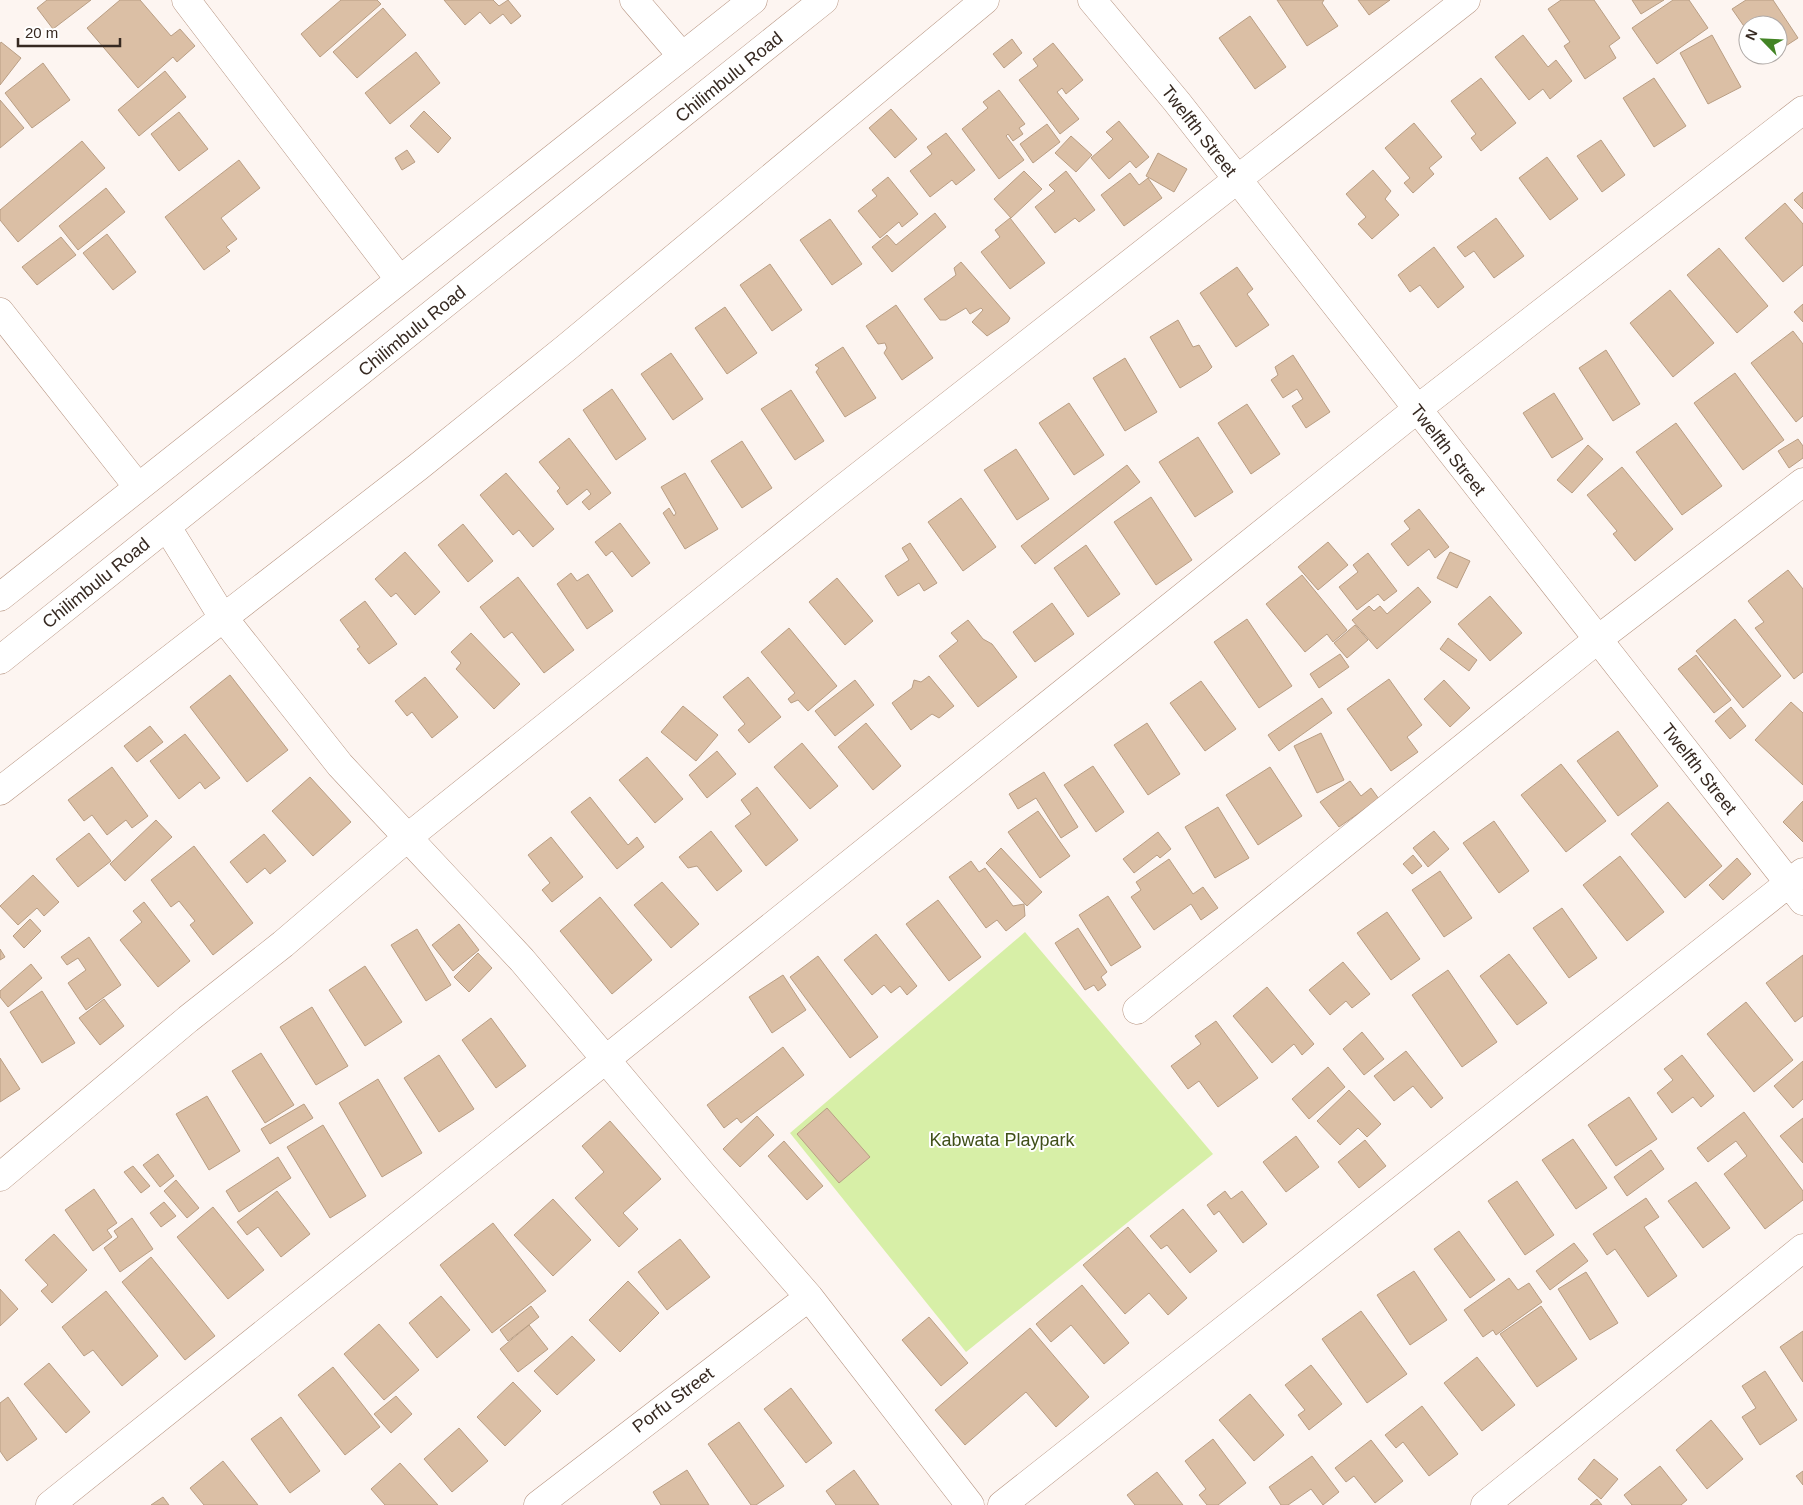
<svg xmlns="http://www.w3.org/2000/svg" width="1803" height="1505" font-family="Arial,sans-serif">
  <rect width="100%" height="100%" fill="#fdf5f1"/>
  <path fill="#d7efa7" d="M1025,932L1213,1154L966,1352L790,1133Z"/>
  <path fill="#dbbfa5" stroke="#b99e84" d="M47,0H91L53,29L37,8Z
    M120,0H140L171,36L180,29L195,46L177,62L173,57L138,88L87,28Z
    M341,0H377L381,4L320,57L301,34Z
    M444,0H493L499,6L508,0L521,16L511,24L503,14L490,24L480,12L465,25Z
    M1277,0H1324L1322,3L1338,26L1307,46Z
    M1358,0H1390L1369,15Z
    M1561,0H1594L1620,38L1609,46L1616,58L1585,79L1564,46L1570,42L1548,9Z
    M1632,0H1664L1641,14Z
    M1673,0H1689L1708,28L1657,64L1632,28Z
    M1746,0H1773L1798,38L1778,51V25H1748V32L1732,9Z
    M383,8L406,35L357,78L333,52Z
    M1250,16L1286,67L1255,89L1219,38Z
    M1523,35L1548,67L1556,60L1572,81L1550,99L1543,89L1529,100L1495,57Z
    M1712,35L1741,87L1708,104L1680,53Z
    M1012,39L1022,53L1004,68L993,54Z
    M1,42L21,58L0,85V44Z
    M1053,43L1083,80L1066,94L1062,88L1057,92L1079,119L1060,134L1019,80L1038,66L1033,59Z
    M416,52L440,83L390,124L365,93Z
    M43,63L70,100L32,128L5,93Z
    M165,71L186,97L139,136L118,110Z
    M1481,78L1516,123L1481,151L1471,138L1476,134L1451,101Z
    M1654,78L1686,126L1654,147L1623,98Z
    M999,90L1025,124L1019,128L1023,134L1013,141L1008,134L1006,136L1024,160L999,179L962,129L988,108L983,102Z
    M0,100L24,128L0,148Z
    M891,109L917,139L895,158L869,128Z
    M424,111L451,138L438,153L410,126Z
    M179,112L208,149L179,171L151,134Z
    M1119,121L1149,157L1136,168L1130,161L1109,179L1091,158L1113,139L1106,132Z
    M1414,123L1442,157L1429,168L1434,174L1413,193L1404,183L1410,178L1385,148Z
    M1047,124L1060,142L1033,163L1020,144Z
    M946,133L975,170L956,185L952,180L930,197L910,171L932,154L927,147Z
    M1071,136L1092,155L1076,172L1055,153Z
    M1601,140L1625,175L1602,192L1577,156Z
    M82,141L105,168L18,242L0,220V210Z
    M407,150L415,162L402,170L395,158Z
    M1158,153L1187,169L1174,192L1146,176Z
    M1547,157L1578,199L1550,220L1519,178Z
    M239,160L260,188L221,218L237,239L226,247L230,251L204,270L165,217Z
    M1373,170L1391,191L1385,199L1399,215L1372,239L1358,224L1366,217L1346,194Z
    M1024,171L1042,189L1011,218L994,199Z
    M1066,171L1095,210L1079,222L1075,218L1055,233L1035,207L1055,191L1049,185Z
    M1130,173L1139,185L1148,178L1162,198L1124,226L1101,195Z
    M888,177L918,214L902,227L899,222L880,238L858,211L877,196L872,190Z
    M106,188L125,212L78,250L59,226Z
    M1803,192V209L1794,200Z
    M1785,203L1803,224V265L1783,282L1745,238Z
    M935,213L946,227L892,272L872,247L887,235L896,245Z
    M1010,218L1045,263L1010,289L981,252L1000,237L995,230Z
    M1496,218L1524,256L1494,278L1474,251L1465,257L1457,247Z
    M830,219L862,264L832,285L800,240Z
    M107,234L136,272L113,290L83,253Z
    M61,237L76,255L37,285L22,267Z
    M1434,247L1464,287L1438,308L1420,285L1410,292L1398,275Z
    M1719,248L1768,306L1737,333L1687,275Z
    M961,262L1010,318L1008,322L987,336L972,322L983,310L981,308L970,314L966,308L946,320H940L924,299L956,275L954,268Z
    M770,264L802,310L772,331L740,285Z
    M1237,267L1253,289L1247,294L1269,325L1236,347L1200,293Z
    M1670,290L1714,343L1673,377L1630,323Z
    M1803,304V322L1794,312Z
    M896,305L933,358L902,380L884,353L887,348L885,343L878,344L866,326Z
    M725,307L757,353L727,374L695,328Z
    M1178,320L1193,347L1199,345L1212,367L1208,371L1180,388L1150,337Z
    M1793,331L1803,344V416L1796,422L1751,363Z
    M843,347L876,398L845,417L816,372L819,368L815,365Z
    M1606,350L1640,404L1613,421L1579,368Z
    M671,353L703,399L673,420L641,374Z
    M1293,355L1330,412L1306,428L1292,406L1303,399L1297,389L1283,398L1271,380L1278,375L1275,367Z
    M1125,358L1157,412L1125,431L1093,378Z
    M1735,373L1784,440L1743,470L1694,403Z
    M612,389L646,439L616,460L583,410Z
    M791,390L824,441L795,460L761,409Z
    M1554,393L1583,439L1552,458L1523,413Z
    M1069,403L1104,455L1074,475L1039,423Z
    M1247,404L1280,454L1251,474L1218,423Z
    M1676,423L1722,486L1682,515L1636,452Z
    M1198,437L1233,492L1195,517L1159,462Z
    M569,438L611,493L589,510L582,502L591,494L587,489L567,505L557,491L560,488L539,462Z
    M1798,439L1803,446V458L1789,468L1778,451Z
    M742,441L772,488L742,508L711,461Z
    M1588,445L1603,459L1572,493L1557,480Z
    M1016,449L1049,499L1017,520L984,470Z
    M1127,465L1140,482L1035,564L1021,546Z
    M1622,467L1673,529L1635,561L1613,534L1617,531L1587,495Z
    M506,473L554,529L533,547L519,530L513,535L480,495Z
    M685,473L718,529L685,549L663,513L669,508L674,516L676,513L661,487Z
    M1151,497L1192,560L1156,585L1114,522Z
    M961,498L996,547L963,571L928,522Z
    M1419,509L1449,547L1435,558L1429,549L1408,566L1391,544L1410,529L1404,521Z
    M620,523L650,563L632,577L612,551L606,556L595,542Z
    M463,524L493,561L468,582L438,545Z
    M1328,542L1348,565L1318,590L1298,567Z
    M910,543L937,583L924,591L919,583L898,596L885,576L909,560L902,548Z
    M1086,545L1120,594L1088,617L1054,568Z
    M405,552L440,592L415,615L396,593L391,597L375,579Z
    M1450,552L1470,561L1457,588L1437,578Z
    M1368,553L1397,591L1384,601L1378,594L1357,610L1339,587L1358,572L1353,565Z
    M1788,570L1803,589V672L1794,679L1755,628L1764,622L1748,601Z
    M571,573L577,581L588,574L613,611L587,629L557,584Z
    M1302,575L1347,630L1333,642L1327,634L1305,652L1266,604Z
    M518,577L574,650L544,673L512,632L504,638L480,607Z
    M837,578L873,621L845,645L809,602Z
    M1418,587L1431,602L1377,649L1352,620L1369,606L1374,611L1380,606L1387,614Z
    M1490,596L1522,633L1490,661L1458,624Z
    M365,601L397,644L369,664L357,649L360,647L340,620Z
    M1052,603L1074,634L1035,662L1013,632Z
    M1247,619L1292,686L1259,708L1214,642Z
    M1735,619L1781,676L1743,708L1696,651Z
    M968,620L983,639L992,644L1017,677L978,707L939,656L958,641L951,633Z
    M1355,625L1368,640L1347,658L1334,643Z
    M789,628L837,686L808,711L798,700L791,703L788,699L795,693L761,652Z
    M471,633L520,684L494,709L456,669L461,663L451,652Z
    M1448,638L1477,660L1469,671L1440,649Z
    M1340,654L1349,667L1319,688L1310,674Z
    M1696,655L1731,700L1714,713L1678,669Z
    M230,675L288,750L247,782L190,707Z
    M929,676L954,706L939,718L932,714L911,730L892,703L912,688L914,680L921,682Z
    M425,677L458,717L432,738L412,712L407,716L395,701Z
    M748,677L781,717L749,743L738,730L745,724L723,697Z
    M1389,679L1422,725L1407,737L1418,752L1391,771L1347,709Z
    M855,680L874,705L835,736L815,711Z
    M1444,680L1470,708L1450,727L1424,699Z
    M1201,681L1236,729L1205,751L1170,703Z
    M1322,698L1332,713L1279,751L1268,735Z
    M1791,702L1803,713V785L1755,740Z
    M683,706L718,735L696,761L661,732Z
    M1731,707L1746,726L1730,739L1715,721Z
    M866,723L901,766L873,790L838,747Z
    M1147,723L1180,774L1148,795L1114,745Z
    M150,726L163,742L137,762L124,746Z
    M1618,731L1658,786L1618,816L1577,761Z
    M1321,733L1344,780L1317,793L1294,746Z
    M185,734L220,778L205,789L200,782L179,799L150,761Z
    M802,743L838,786L810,809L774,767Z
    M717,751L736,774L707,798L689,775Z
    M647,757L683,799L655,823L619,780Z
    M1561,764L1606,821L1566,852L1521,795Z
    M1093,766L1124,812L1096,832L1064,785Z
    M112,767L148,816L132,828L126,820L107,835L92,815L84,821L68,800Z
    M1270,767L1302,816L1258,845L1226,795Z
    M1044,772L1078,827L1061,838L1036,798L1018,809L1009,794Z
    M310,777L351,822L313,856L272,811Z
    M1350,781L1361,796L1371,788L1379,799L1339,827L1320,802Z
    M757,787L798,840L766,866L735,826L751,814L741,800Z
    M590,797L628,845L637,837L644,847L617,869L571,812Z
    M1803,801V842L1783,822Z
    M1668,802L1722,866L1685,898L1631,834Z
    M1218,807L1249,858L1215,878L1185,827Z
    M1038,811L1070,856L1040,878L1008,832Z
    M156,820L172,837L125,881L110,864Z
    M1494,821L1529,871L1499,893L1463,843Z
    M711,831L742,871L717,891L697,866L688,868L679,857Z
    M1434,831L1449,849L1428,867L1413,848Z
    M1158,832L1171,849L1160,858L1157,855L1134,873L1123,859Z
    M89,833L111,861L78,887L56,859Z
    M264,834L286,861L270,874L265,868L247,883L230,862Z
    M551,837L583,877L552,902L542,890L550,883L528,855Z
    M194,846L253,923L213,955L190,925L195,921L179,901L171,907L151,880Z
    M1001,848L1042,892L1027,906L986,863Z
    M1413,855L1422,866L1412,874L1403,864Z
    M1620,856L1664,912L1627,941L1583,885Z
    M1737,858L1751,874L1723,900L1709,885Z
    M1169,859L1193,894L1203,887L1218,908L1201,920L1191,904L1154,930L1131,897L1141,890L1136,882Z
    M971,861L979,872L985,868L1013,906L1024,904L1025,916L1006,931L997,920L986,928L949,877Z
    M1440,871L1472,918L1444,937L1412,890Z
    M33,875L59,902L44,916L37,908L18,925L0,906Z
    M662,882L699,924L671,948L634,905Z
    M1108,896L1141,947L1111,966L1079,915Z
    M600,897L652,960L612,994L560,931Z
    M938,900L981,957L949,981L906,924Z
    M144,902L190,961L158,987L120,940L142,922L133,911Z
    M1562,908L1597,958L1569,978L1533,928Z
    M1387,912L1420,959L1391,980L1357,933Z
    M30,919L41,931L24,948L13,936Z
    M459,924L479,950L453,971L432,945Z
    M1078,928L1107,972L1101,977L1106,985L1098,991L1094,985L1085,990L1055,943Z
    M417,929L451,985L426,1001L391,945Z
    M876,934L917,986L907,995L900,986L891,993L884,985L872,995L844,960Z
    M89,937L121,985L86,1010L68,983L86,970L78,958L67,965L61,957Z
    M0,949L5,957L0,960Z
    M478,953L492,968L469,992L454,977Z
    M1509,954L1547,1003L1517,1025L1480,976Z
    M1803,955V1016L1795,1022L1766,983Z
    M818,956L878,1037L850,1058L790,977Z
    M1343,962L1370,994L1352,1008L1346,1001L1330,1015L1309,990Z
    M31,964L42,978L8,1007L0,997V991Z
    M365,966L402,1022L365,1046L329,990Z
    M1448,970L1497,1042L1462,1067L1412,995Z
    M783,975L806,1010L772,1033L749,997Z
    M1267,987L1314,1044L1302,1055L1294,1044L1272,1063L1233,1016Z
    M42,991L75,1043L42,1063L10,1012Z
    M104,999L124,1026L100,1045L79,1018Z
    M1746,1002L1793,1060L1754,1092L1707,1034Z
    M312,1007L348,1066L316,1085L280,1027Z
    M491,1018L526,1066L496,1088L462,1040Z
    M1216,1021L1258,1078L1218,1107L1199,1081L1188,1089L1171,1066L1201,1044L1195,1036Z
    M1362,1032L1384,1059L1364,1075L1343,1049Z
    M783,1047L804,1075L741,1123L737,1118L724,1128L707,1105Z
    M1406,1051L1443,1098L1431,1108L1413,1086L1394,1101L1374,1076Z
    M261,1053L294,1105L265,1123L232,1071Z
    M439,1055L474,1109L439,1132L404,1078Z
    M1682,1055L1714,1096L1701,1107L1693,1097L1672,1113L1657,1093L1673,1080L1664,1069Z
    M0,1058L20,1089L0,1102Z
    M1803,1061V1099L1793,1108L1774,1086Z
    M1328,1067L1345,1087L1309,1119L1292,1099Z
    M378,1079L422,1153L382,1177L339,1103Z
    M1349,1090L1381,1124L1367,1137L1358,1128L1340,1145L1317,1121Z
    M207,1096L240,1151L209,1170L176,1114Z
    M1629,1097L1657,1139L1616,1166L1588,1125Z
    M304,1104L313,1118L270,1144L261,1129Z
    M827,1108L870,1157L839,1183L797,1134Z
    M1744,1112L1803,1191V1200L1765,1229L1724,1174L1747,1156L1736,1141L1708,1162L1697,1148Z
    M757,1116L774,1135L740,1167L723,1149Z
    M1803,1118V1163L1780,1136Z
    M610,1121L661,1179L623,1213L638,1229L619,1247L575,1198L604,1172L582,1146Z
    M323,1125L366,1196L330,1218L287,1147Z
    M1296,1136L1319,1167L1286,1192L1263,1162Z
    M1573,1139L1607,1188L1576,1209L1542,1160Z
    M1365,1140L1386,1166L1359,1188L1338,1162Z
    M784,1141L823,1186L807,1200L768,1156Z
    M1651,1150L1664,1169L1627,1196L1614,1177Z
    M158,1154L174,1176L160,1187L143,1165Z
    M278,1157L291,1178L239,1212L226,1191Z
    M133,1166L150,1186L141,1193L124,1172Z
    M176,1180L199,1208L187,1218L164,1191Z
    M1517,1181L1554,1235L1525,1255L1488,1201Z
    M1696,1182L1730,1228L1703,1248L1668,1201Z
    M94,1189L117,1223L107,1230L112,1237L93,1251L65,1210Z
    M277,1191L310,1234L281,1257L258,1227L247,1235L237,1222Z
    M1225,1191L1231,1199L1242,1191L1267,1224L1243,1243L1219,1211L1214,1215L1207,1205Z
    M1646,1198L1659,1217L1644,1227L1677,1276L1648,1297L1615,1249L1607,1255L1593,1234Z
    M553,1199L591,1240L553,1276L514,1235Z
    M164,1202L176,1216L161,1227L150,1213Z
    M213,1207L264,1270L228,1299L177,1237Z
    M1183,1209L1217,1251L1190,1273L1167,1245L1161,1249L1150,1236Z
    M132,1218L153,1249L120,1272L104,1248L118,1237L114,1231Z
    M493,1223L546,1291L492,1333L440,1265Z
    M1128,1227L1187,1298L1168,1315L1149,1293L1125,1314L1083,1265Z
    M1459,1231L1495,1280L1470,1298L1434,1249Z
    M54,1234L87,1270L52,1303L41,1291L48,1285L25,1260Z
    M680,1239L710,1277L667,1310L638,1272Z
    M1574,1243L1588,1261L1550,1290L1536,1271Z
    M151,1257L215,1336L185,1360L122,1282Z
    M1414,1271L1447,1320L1410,1345L1377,1295Z
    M1586,1272L1618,1323L1590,1340L1558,1289Z
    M1509,1278L1518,1290L1529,1283L1542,1302L1496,1335L1493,1330L1483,1337L1464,1310Z
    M628,1281L659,1313L620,1352L589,1320Z
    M1082,1285L1129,1343L1104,1364L1071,1325L1051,1342L1036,1324Z
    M0,1289L18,1309L0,1326Z
    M106,1291L158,1356L122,1386L93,1350L84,1356L62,1327Z
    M441,1296L470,1330L437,1358L409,1323Z
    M531,1306L539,1317L508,1341L500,1330Z
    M1541,1306L1577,1359L1537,1387L1500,1334Z
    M1361,1311L1407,1374L1367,1403L1322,1339Z
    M929,1317L968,1363L941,1386L902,1340Z
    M379,1324L419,1370L384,1400L344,1354Z
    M529,1325L548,1349L518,1372L500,1349Z
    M1030,1328L1089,1397L1056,1427L1026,1392L965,1445L935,1410Z
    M1803,1331V1382L1780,1347Z
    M572,1336L595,1360L557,1395L534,1371Z
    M1477,1357L1515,1405L1482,1431L1444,1383Z
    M49,1363L90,1412L66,1433L24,1384Z
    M1311,1365L1342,1404L1309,1430L1298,1415L1305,1410L1285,1385Z
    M333,1367L380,1427L345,1455L298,1395Z
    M1765,1371L1797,1420L1760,1445L1742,1417L1756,1408L1742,1386Z
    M513,1382L541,1411L505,1446L477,1417Z
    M791,1388L832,1443L806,1463L764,1409Z
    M1250,1394L1284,1435L1254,1461L1219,1420Z
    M396,1396L412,1414L391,1433L374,1414Z
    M8,1397L37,1439L7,1461L0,1451V1403Z
    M1422,1406L1458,1454L1429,1476L1403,1442L1396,1448L1385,1435Z
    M281,1417L320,1471L290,1493L251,1439Z
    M1711,1420L1743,1459L1707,1489L1676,1450Z
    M739,1422L784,1486L756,1505H751L708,1444Z
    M459,1428L488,1461L452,1492L424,1459Z
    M1213,1439L1246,1483L1218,1505H1207L1199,1495L1206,1489L1185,1461Z
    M1371,1440L1403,1481L1375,1503L1354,1476L1346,1482L1335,1468Z
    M1312,1456L1339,1492L1323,1505L1311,1489L1288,1505H1281L1269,1487Z
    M1594,1459L1618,1479L1601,1499L1578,1479Z
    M223,1461L258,1505H204L190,1488Z
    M400,1463L438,1505H385L371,1489Z
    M1660,1466L1687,1500L1681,1505H1632L1624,1495Z
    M687,1470L709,1505H661L653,1492Z
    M854,1470L879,1505H836L826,1491Z
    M1803,1471V1485L1796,1476Z
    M1157,1472L1183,1505H1135L1127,1495Z
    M163,1497L169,1505H151Z
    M1597,1499L1602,1505H1590Z"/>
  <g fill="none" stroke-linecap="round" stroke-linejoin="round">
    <g stroke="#b79582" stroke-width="29">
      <path id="minor" d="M186,0L399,279
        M634,0L682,56
        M1092,0L1177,102L1803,901
        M0,312L138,487
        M167,527L222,616L340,765L522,960L703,1175L809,1297L970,1505
        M0,791L418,467L566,348L985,0
        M1137,1010L1597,640L1803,482
        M0,1177L188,1019L283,944L407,838L831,498L1466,0
        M50,1505L1416,410L1803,110
        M538,1505L809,1297
        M1002,1505L1803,872
        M1485,1505L1803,1248"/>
    </g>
    <g stroke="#b79582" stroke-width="29">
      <path id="major" d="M0,597L753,0
        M0,660L824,0"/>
    </g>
    <use href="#minor" stroke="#fff" stroke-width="28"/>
    <use href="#major" stroke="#fff" stroke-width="28"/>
  </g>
  <g text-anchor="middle" stroke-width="4" stroke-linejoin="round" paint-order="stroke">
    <g font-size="18" fill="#362921" stroke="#fff">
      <text transform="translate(729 77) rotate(-39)" y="6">Chilimbulu Road</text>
      <text transform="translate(1199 131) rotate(52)" y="6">Twelfth Street</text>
      <text transform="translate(412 331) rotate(-39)" y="6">Chilimbulu Road</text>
      <text transform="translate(1448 450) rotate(52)" y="6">Twelfth Street</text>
      <text transform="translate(96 583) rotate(-39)" y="6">Chilimbulu Road</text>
      <text transform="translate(1699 769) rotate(52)" y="6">Twelfth Street</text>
      <text transform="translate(673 1400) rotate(-37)" y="6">Porfu Street</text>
    </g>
    <g font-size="18" fill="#405018" stroke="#fff">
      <text x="1002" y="1146">Kabwata Playpark</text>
    </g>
  </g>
  <g transform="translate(1763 40) rotate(294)"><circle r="24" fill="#ffffff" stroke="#afa9a6"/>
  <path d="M0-4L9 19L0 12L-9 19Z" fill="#438425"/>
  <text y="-8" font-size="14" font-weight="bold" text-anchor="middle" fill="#362921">N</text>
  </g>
  <path d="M18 38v8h102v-8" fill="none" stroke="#362921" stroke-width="2.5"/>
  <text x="25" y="38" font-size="15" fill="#362921" stroke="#ffffff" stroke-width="4" paint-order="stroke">20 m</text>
</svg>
